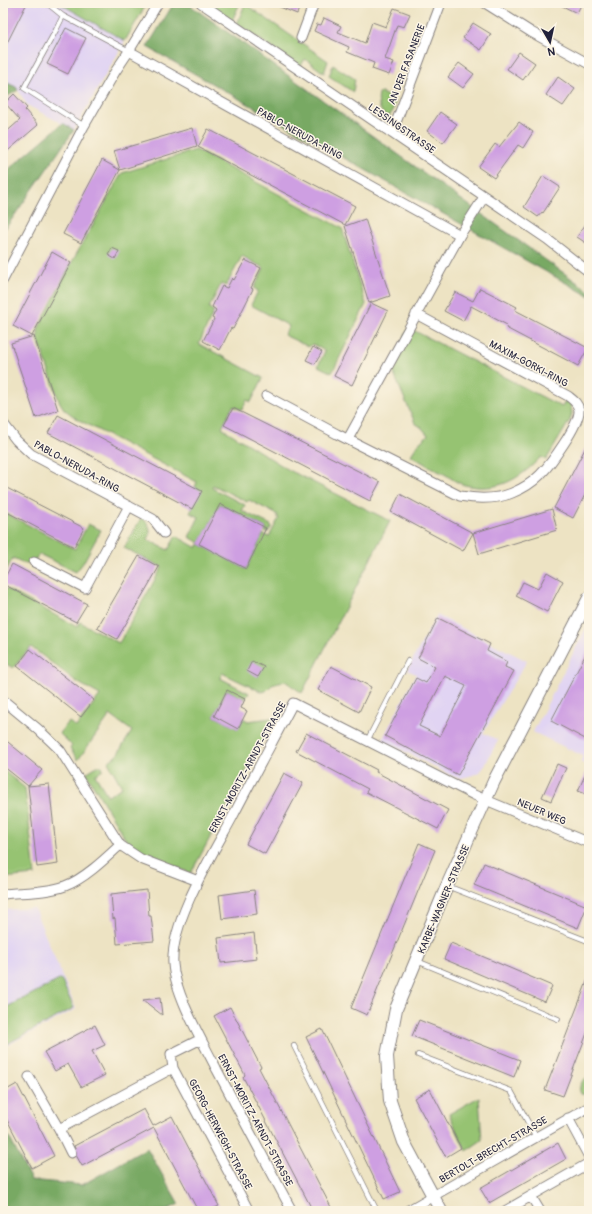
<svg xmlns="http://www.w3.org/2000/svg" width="592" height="1214" font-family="Pangolin,sans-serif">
  <rect width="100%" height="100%" fill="#fcf5e5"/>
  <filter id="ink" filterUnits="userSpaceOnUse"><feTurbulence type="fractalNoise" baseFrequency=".025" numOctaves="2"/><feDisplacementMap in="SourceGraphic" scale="8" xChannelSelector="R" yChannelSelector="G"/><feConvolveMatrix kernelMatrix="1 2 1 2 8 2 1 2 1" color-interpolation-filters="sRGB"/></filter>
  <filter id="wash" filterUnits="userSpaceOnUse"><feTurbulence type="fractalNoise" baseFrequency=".012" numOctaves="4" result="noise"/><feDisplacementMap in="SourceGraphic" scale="16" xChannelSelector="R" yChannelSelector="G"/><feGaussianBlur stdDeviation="0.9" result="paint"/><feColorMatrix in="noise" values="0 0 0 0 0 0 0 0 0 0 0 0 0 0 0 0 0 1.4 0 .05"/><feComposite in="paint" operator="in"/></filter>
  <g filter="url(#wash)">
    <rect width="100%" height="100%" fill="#ede3c3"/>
    <path fill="#e1d4f3" d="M3,3H59L125,41L74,130L27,105L16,87L3,81Z
      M437,615L527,661L483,733L498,740L484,767L480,772L473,775L462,778L454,777L382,740L416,674L407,670Z
      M589,622V766L580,762L583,756L533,732Z
      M34,908L76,1009L3,1048V910Z"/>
    <path fill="#96c372" stroke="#5c7256" d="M59,3H147L125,41Z
      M209,3H240L232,21Z
      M245,4L328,61L324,73L305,59L300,67L237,24Z
      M333,65L355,79L353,92L329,76Z
      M380,92L393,99L395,103L393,111L388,117C379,113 376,100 380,92Z
      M196,150L342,228L366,304L332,373L318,366L325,351L312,344L309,347L284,335L289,326L251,305L258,291L254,288L264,268L242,256L226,286L221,284L209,308L214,311L199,344L263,378L251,402L247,400L242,410L233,406L222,428L289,470L390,521L302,693L285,681L272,685L266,691L262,692L222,673L220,678L249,693L245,699L227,690L214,716L238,729L243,718L248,721L271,718L274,719L191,873L142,855L129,845L86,773L97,766H102L103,770L95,775L108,796L122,787L108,762L117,755L132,731L110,715L78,760L70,748L72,746L59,733L69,722L76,727L100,695L77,682L31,647L13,668L3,662V587L77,627L80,622L119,643L162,567L124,548L141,518C150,523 152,530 148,540L168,550L176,536L197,548L199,544L246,569L263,534L269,537L279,518L277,517L278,515L249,500L247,502L213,485L212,488L245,505L242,511L271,525V528L267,533L265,532L266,528L220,504L200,543L189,537L199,517L190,513L201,491L195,487L197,482L77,419L64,409L59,401L38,339V329L72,262L122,173Z
      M409,328L562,407L566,400L570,403L572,413L570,420L546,460L541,457C520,479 497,493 465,485C459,484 452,479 446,475C434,469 422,463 411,455L418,444L428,435L421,427L415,423L390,365Z
      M3,512L75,549L88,524L101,530L83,563L76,572L39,554L36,559L26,564L13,558L3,576Z
      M3,770L25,788L35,875L3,878Z
      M61,979L74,1008L3,1046V1009Z
      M589,1076V1095L581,1094C577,1087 582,1080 589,1076Z
      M479,1097L482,1140L466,1151L449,1114Z"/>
    <path fill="#78a964" stroke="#4d6650" d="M174,3H187L589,291V296L147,47Z
      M3,81L16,87L18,90L3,99Z
      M63,123L74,130L3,232V174Z
      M3,1125L31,1180L82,1185L147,1148L179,1204L165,1211H3Z"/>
    <g id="blocks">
      <path fill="#ce9fe2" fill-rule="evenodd" d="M7,3H27L3,51V11Z
        M270,3H301L297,14Z
        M556,3H582L577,13Z
        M394,8L410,14L404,27L397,25L385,59L394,62L389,75L372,69L374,63L347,52L349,47L314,31L317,24L321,25L324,18L341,26L338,32L365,43L372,22L386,27Z
        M473,23L491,34L481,50L463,38Z
        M66,28L86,38L68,74L47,64Z
        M519,52L535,63L523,80L507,69Z
        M459,63L474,74L463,88L448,77Z
        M558,77L575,89L563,106L546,95Z
        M14,94L27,108L25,110L38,125L3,155V135L20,120L5,103Z
        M440,112L457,124L443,143L427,131Z
        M519,122L533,132L523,148L518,145L494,178L478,167L495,144L499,147Z
        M192,128L197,146L120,170L114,151Z
        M208,129L355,206L345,225L198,147Z
        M102,160L120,170L81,243L63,234Z
        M543,176L560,187L543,213L542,212L538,217L524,207Z
        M365,219L390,296L369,303L345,226Z
        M589,219V245L577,237Z
        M112,248L119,251L115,259L108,255Z
        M52,252L71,263L32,336L13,326Z
        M245,260L261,268L251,288L253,289L233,329L231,328L220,350L203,341L214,319L212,318L216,310L212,307L222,286L227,288L232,278L234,280Z
        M480,288L517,307L515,310L588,348L578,366L506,328L507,325L471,306L463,321L444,311L455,292L473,301Z
        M371,303L388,311L352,385L334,376Z
        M34,336L58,410L36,418L11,343Z
        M313,347L322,352L315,364L306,360Z
        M233,408L380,482L370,501L224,425Z
        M58,415L202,491L192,509L48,433Z
        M589,441V487L573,518L554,508Z
        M3,486L84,528L74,547L3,510Z
        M400,494L473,533L463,551L391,512Z
        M220,504L266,528L246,569L199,544Z
        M552,509L557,530L479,554L473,533Z
        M139,556L159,567L117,639L97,628Z
        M12,564L87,604L76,622L3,584V581Z
        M547,572L563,581L547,612L516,596L523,582L538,589Z
        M438,618L490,644L487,651L507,662L505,667L514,671L458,775L385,736L416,678L426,683L435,667L418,658ZM445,676L466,686L440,736L419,726Z
        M589,648V741L551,721Z
        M30,649L94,700L81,717L17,666Z
        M252,661L264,667L258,677L247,671Z
        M331,666L371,687L359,712L318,690Z
        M227,690L245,699L241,708L247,711L238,729L214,716Z
        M306,733L377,770L376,772L448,810L438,829L366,792L368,789L296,751Z
        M3,738L42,770L28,786L3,766Z
        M557,764L566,768L551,801L542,797Z
        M589,766V795L578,791Z
        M284,773L303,783L265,854L246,844Z
        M49,784L58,864L37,867L28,786Z
        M419,843L435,850L367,1015L351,1008Z
        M484,863L587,906L578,928L474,885Z
        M147,890L149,916H151L154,941L117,944L115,918L113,919L111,894Z
        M254,890L257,914L222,919L219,895Z
        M254,933L257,959L221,963L218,938Z
        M451,943L552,986L545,1002L444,959Z
        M588,979L589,1028L563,1096L545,1090Z
        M160,998L162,1015L143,1000Z
        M230,1007L261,1067L259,1068L333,1211H313L243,1077L245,1075L214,1016Z
        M419,1020L520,1060L514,1077L412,1036Z
        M95,1025L105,1045L92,1051L105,1075L81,1087L68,1064L55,1071L44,1052Z
        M322,1029L400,1192L384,1199L306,1037Z
        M17,1084L54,1156L32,1168L3,1112V1092Z
        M430,1089L461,1148L446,1157L414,1098Z
        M144,1109L153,1126L172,1116L219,1206L208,1211H198L154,1128L82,1166L76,1155V1151L74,1146Z
        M558,1143L566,1159L489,1203L480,1188Z"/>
    </g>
  </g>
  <g filter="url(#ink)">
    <use href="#blocks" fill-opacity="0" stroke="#88827f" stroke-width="1"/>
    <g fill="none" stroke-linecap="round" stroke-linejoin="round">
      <g stroke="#88827f" stroke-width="6">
        <path id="service" d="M47,3L63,16L129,51
          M63,16L56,30L24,88L84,126
          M367,741L408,661
          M447,886L588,941
          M417,961L558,1019
          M294,1046L377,1211
          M418,1055L511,1091L536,1137"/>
      </g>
      <g stroke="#88827f" stroke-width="11">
        <path id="minor" d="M201,3L547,239L589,272
          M485,3L531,32L589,64
          M301,38L314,3
          M129,51L158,3
          M392,133L441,3
          M3,280L84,126L115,72L129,51L460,235
          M266,396L337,434L460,496C477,499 495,500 512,493C522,489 532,483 540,475C550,465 580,424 579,410C578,403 573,400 568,396L416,314
          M3,423L16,440L31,454L153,519L164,533
          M348,439L460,235L484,197
          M34,562L85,588L129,506
          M3,700L38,729L60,750L120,845L141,859L198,881
          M3,894C23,892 46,893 65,886C84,879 105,859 120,845
          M173,1068L249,1211
          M29,1077L59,1129L173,1068L171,1054L201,1039
          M568,1118L589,1157
          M59,1129L71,1153
          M292,1211C267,1164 242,1117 217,1070C203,1042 175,995 173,964C170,923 212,855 232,818C252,779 273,741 293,703L474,795L589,843
          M407,1211L589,1107
          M505,1211L531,1196
          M540,1211L531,1196L589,1163"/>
      </g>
      <g stroke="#88827f" stroke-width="14">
        <path id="tertiary" d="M441,1211L404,1142L390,1101L387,1056L396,1009L447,886L494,781L589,598"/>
      </g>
      <use href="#service" stroke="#fff" stroke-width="4.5"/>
      <use href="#minor" stroke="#fff" stroke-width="9"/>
      <use href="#tertiary" stroke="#fff" stroke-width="12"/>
    </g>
  </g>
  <g text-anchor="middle" stroke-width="3" stroke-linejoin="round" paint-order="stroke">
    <g font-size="10" fill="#22223b" stroke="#fcf5e5">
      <text transform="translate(406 64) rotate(-69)" y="4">AN DER FASANERIE</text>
      <text transform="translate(402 128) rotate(35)" y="4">LESSINGSTRASSE</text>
      <text transform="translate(300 133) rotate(29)" y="4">PABLO-NERUDA-RING</text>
      <text transform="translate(529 363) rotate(28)" y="4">MAXIM-GORKI-RING</text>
      <text transform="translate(77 466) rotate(29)" y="4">PABLO-NERUDA-RING</text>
      <text transform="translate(247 767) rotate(-61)" y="4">ERNST-MORITZ-ARNDT-STRASSE</text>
      <text transform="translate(542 811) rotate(23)" y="4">NEUER WEG</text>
      <text transform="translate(443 899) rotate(-67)" y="4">KARBE-WAGNER-STRASSE</text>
      <text transform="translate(256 1120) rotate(62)" y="4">ERNST-MORITZ-ARNDT-STRASSE</text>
      <text transform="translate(221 1134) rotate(62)" y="4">GEORG-HERWEGH-STRASSE</text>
      <text transform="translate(493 1149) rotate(-30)" y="4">BERTOLT-BRECHT-STRASSE</text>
    </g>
  </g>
  <rect width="592" height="1214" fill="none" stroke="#fcf5e5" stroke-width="16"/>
  <g transform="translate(550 42) rotate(171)" stroke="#fcf5e5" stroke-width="3" paint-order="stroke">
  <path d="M0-3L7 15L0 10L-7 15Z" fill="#22223b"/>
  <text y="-6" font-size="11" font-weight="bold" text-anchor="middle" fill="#22223b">N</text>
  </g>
</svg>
